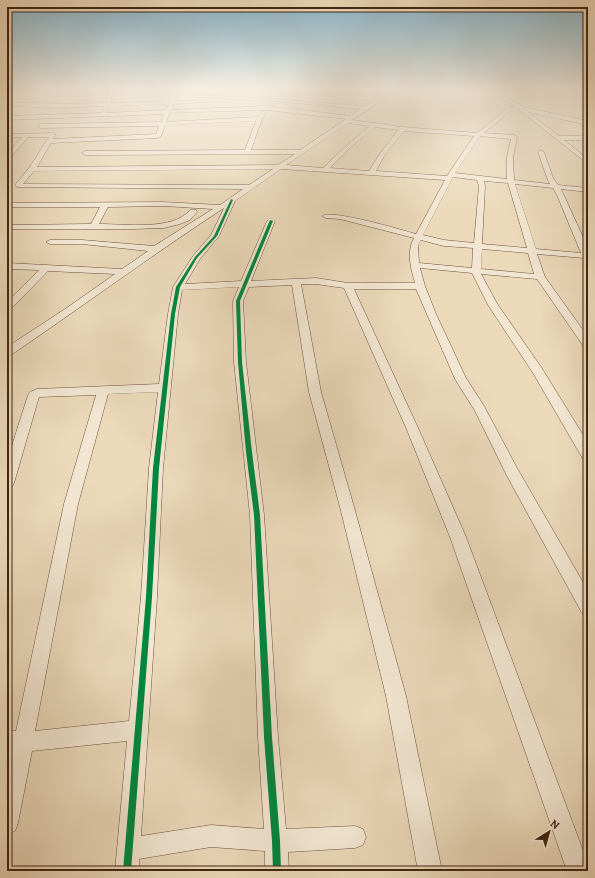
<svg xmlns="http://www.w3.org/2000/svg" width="595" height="878" font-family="Alegreya,serif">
  <rect width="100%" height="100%" fill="#ebd9ba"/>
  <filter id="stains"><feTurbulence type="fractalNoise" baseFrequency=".005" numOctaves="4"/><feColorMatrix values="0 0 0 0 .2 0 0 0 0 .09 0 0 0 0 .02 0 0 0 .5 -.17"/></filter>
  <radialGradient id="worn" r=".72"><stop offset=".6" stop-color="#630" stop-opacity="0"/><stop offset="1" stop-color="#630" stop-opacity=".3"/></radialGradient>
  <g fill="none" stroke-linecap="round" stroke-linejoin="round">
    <g stroke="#6c523c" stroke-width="1">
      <path id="street" d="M110,89H114L110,103L170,101L175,89H179L175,101L205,100L207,101L205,102L174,104L171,110L267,106L350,116L360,109L274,101L195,97L193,96L195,95L274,99L364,106L373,101L271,89H283L376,98L390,89H395L381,101L352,120L402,127L477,133L508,108L515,106L487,89H492L523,107L588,121V125L528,112L559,136H588V140H564L588,159V164L518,109L512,110L484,133L514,135L517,137L513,157L514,180L550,184L547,178L538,152L541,150L544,152L553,178L558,185L588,188V192L561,189L588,248V261L584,258L537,254L545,277L588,337V349L584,347L537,279L481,274L498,305L541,367L588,443V460L583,459L533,373L488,305L472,273L420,268L425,286L436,314L466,378L484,406L517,468L588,591V615L582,613L507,476L475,411L455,379L416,289H354L419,430L466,537L588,864V871H567L450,537L407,430L344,288L316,284H301L321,392L354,507L406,696L442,871H418L386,696L340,507L309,392L292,285L249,287L243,301L246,362L264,515L278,737L286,829L355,826L363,829L366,837L363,845L355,848L288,852L289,871H265V851L211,847L139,859V871H115L127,741L32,751L18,823L15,831L7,834V771L11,751L7,750V730L16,731L64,504L96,395L39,397L14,483L12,487L7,489V461L28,395L30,392L37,389L159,384L168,314L173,287L193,256L211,235L224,208C152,255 83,306 11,355L7,356V347L68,307L115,274L48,271L10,310L7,311V302L39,270L7,269V263L122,269L148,251L82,244H50L46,242L50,240H82L154,246L213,209L163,206L108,207L99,224C124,224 173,231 190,210H196L197,212L190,220L180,224L164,228L132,229H7V225L91,224L100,207H7V203L163,202L220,205L243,189L17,187L15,185L29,168L49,137H28L9,159L7,160V154L22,137L7,138V134L53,133L56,135L53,139L156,134L159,126L41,128L38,126L41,124L161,122L164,114L7,120V116L102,113L104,106L61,108L7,106V102L61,104L105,103ZM169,104L166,110L106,113L109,106ZM267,110L346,119L300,150H251L262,119L266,113L263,111L257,117L166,122L170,113ZM256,121L245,150L85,151L82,153L85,155L295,154L278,165L37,167L51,143L158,138L161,136L165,125ZM348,123L370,126L347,145L323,168L286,165ZM375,127L398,130L379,155L369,171L330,168L351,147ZM404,131L474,136L447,176L376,171L384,156ZM480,136L511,139L507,157V179L455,173ZM273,169L249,185L23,184L34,171ZM281,169L445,180L416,234C402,230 331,209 322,216L326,218L340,219L414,238C406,252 411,269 415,283H348L316,278L251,281L275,221L271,219L267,221L241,281L185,284L200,259L219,236L235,201ZM453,177L477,180L479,186L474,243L444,240L423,235ZM484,181L508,183L527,248L482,244L485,186ZM515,184L553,188L557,195L581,253L536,249ZM421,240L444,246L473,248L472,268L419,263L418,245ZM482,249L528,253L534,274L481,269ZM239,287L233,301L234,362L250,515L258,737L264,829L211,825L141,836L157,597L163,468L178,314L182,290ZM158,392L149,468L141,597L129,721L35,731L78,504L108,394Z
        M559,89H565L588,95V97Z"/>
    </g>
    <use href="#street" fill="#f2e6d2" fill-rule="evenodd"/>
    <g stroke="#f2e6d2" stroke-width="3">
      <path id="cycleway" d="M231,199L233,200L217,236L197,258L180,287L175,314L159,468L152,597L131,871H123L146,597L153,468L171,314L176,287L195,257L214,236Z
        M270,220L273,221L240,301L242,362L252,452L260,515L272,737L280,841L281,871H273L272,841L264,737L254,515L246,452L238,362L236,301Z"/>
    </g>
    <use href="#cycleway" fill="#00873e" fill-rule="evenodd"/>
  </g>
  <linearGradient id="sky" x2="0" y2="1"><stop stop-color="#88b7cf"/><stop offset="0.42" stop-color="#f6eee0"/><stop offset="1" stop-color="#f6eee0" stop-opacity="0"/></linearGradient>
  <rect width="595" height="212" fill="url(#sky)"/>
  <rect width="595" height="878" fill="none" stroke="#ebd9ba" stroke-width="24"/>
  <rect x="8" y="8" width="579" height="862" fill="none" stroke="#412512" stroke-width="2"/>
  <rect x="12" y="12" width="571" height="854" fill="none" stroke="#412512"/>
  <g transform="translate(549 832) rotate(37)" stroke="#f2e6d2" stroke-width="3" paint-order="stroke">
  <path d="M0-3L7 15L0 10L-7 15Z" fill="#412512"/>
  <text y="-6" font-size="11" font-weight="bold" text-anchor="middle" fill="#412512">N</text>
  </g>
  <rect width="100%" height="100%" filter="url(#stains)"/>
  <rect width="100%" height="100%" fill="url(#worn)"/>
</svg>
